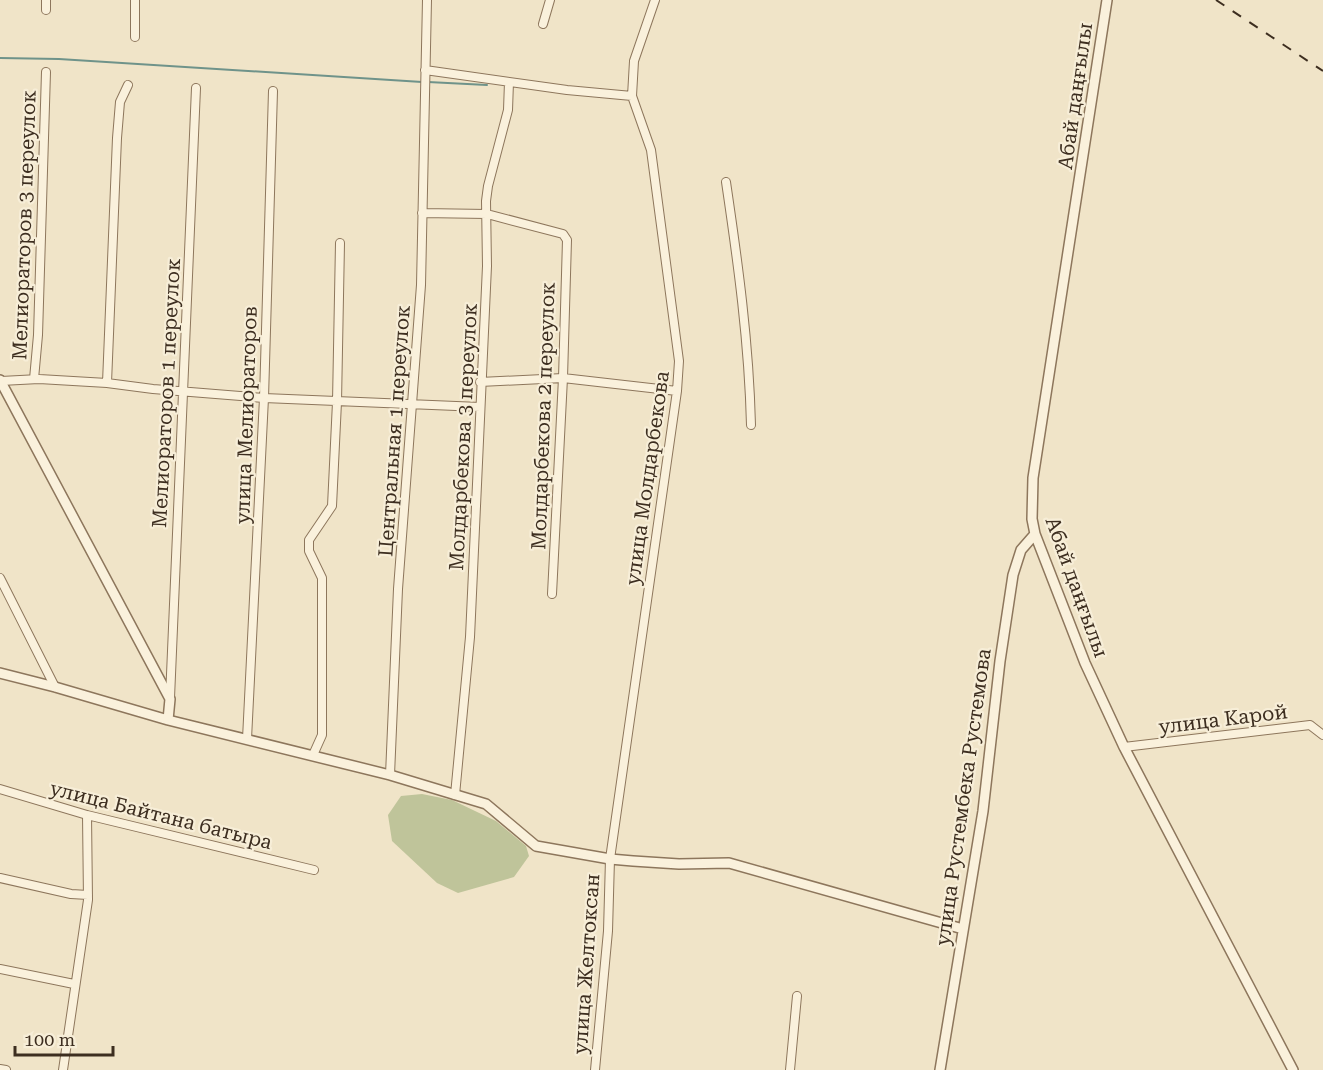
<svg xmlns="http://www.w3.org/2000/svg" width="1323" height="1070" font-family="'Roboto Serif',serif">
  <rect width="100%" height="100%" fill="#f0e4c8"/>
  <path fill="#bfc49a" d="M422,794L452,800L496,821L526,846L529,856L514,877L458,893L437,883L392,841L388,815L401,796Z"/>
  <g fill="none" stroke-linecap="round" stroke-linejoin="round">
    <path stroke="#6f938a" stroke-width="2" d="M0,58L59,59L422,82
      M428,82L487,85"/>
    <g stroke="#8d765c" stroke-width="10">
      <path id="minor" d="M46,0V10
        M543,24L550,0
        M135,37V0
        M425,70L567,90L632,96
        M726,182C738,263 749,343 751,425
        M422,213L487,214L563,234L567,240L563,378L552,594
        M34,379L38,335L46,72
        M1,381L39,379L107,383L153,389L264,398L480,407
        M480,382L563,378L677,391
        M107,383L117,138L120,102L128,85
        M0,578L55,687
        M170,698L196,88
        M247,739L264,398L273,91
        M1124,747L1310,725L1323,735
        M313,755L322,735V578L309,551V540L332,506L337,402L340,243
        M390,775L398,589L421,285L427,0
        M0,789L87,815L314,870
        M455,795L470,637L487,266L486,201L488,186L508,110L509,82
        M0,878L71,894L88,895
        M0,969L74,984
        M0,1069L6,1070
        M63,1070L88,900L87,815
        M595,1070L608,931L610,859L677,391L679,361L651,150L632,96L634,61L655,0
        M790,1070L797,996"/>
    </g>
    <g stroke="#8d765c" stroke-width="12">
      <path id="tertiary" d="M1107,0L1033,478L1032,519L1035,534L1085,663L1124,747L1293,1070
        M0,380L170,699L168,720
        M0,673L55,687L168,720L390,775L486,804L536,846L610,859L633,861L679,864L729,863L963,929
        M940,1070L983,811L1000,661L1013,575L1021,550L1035,534"/>
    </g>
    <use href="#minor" stroke="#faf1dc" stroke-width="8"/>
    <use href="#tertiary" stroke="#faf1dc" stroke-width="9"/>
    <path stroke="#3d2e20" stroke-width="2" stroke-dasharray="10 10" stroke-linecap="butt" d="M1216,0L1323,71"/>
  </g>
  <g text-anchor="middle" stroke-width="4.5" stroke-linejoin="round" paint-order="stroke">
    <g font-size="20" fill="#3d2e20" stroke="#f7eed8">
      <text transform="translate(1075 96) rotate(-82)" y="7">Абай даңғылы</text>
      <text transform="translate(24 225) rotate(-88)" y="7">Мелиораторов 3 переулок</text>
      <text transform="translate(166 393) rotate(-87)" y="7">Мелиораторов 1 переулок</text>
      <text transform="translate(246 415) rotate(-88)" y="7">улица Мелиораторов</text>
      <text transform="translate(543 416) rotate(-88)" y="7">Молдарбекова 2 переулок</text>
      <text transform="translate(394 431) rotate(-86)" y="7">Центральная 1 переулок</text>
      <text transform="translate(463 437) rotate(-87)" y="7">Молдарбекова 3 переулок</text>
      <text transform="translate(647 478) rotate(-82)" y="7">улица Молдарбекова</text>
      <text transform="translate(1077 587) rotate(70)" y="7">Абай даңғылы</text>
      <text transform="translate(1223 719) rotate(-7)" y="7">улица Карой</text>
      <text transform="translate(963 797) rotate(-82)" y="7">улица Рустембека Рустемова</text>
      <text transform="translate(161 815) rotate(14)" y="7">улица Байтана батыра</text>
      <text transform="translate(586 964) rotate(-86)" y="7">улица Желтоксан</text>
    </g>
  </g>
  <path d="M15 1046v9h98v-9" fill="none" stroke="#3d2e20" stroke-width="3"/>
  <text x="24" y="1046" font-size="18" fill="#3d2e20" stroke="#f7eed8" stroke-width="4.5" paint-order="stroke">100 m</text>
</svg>
